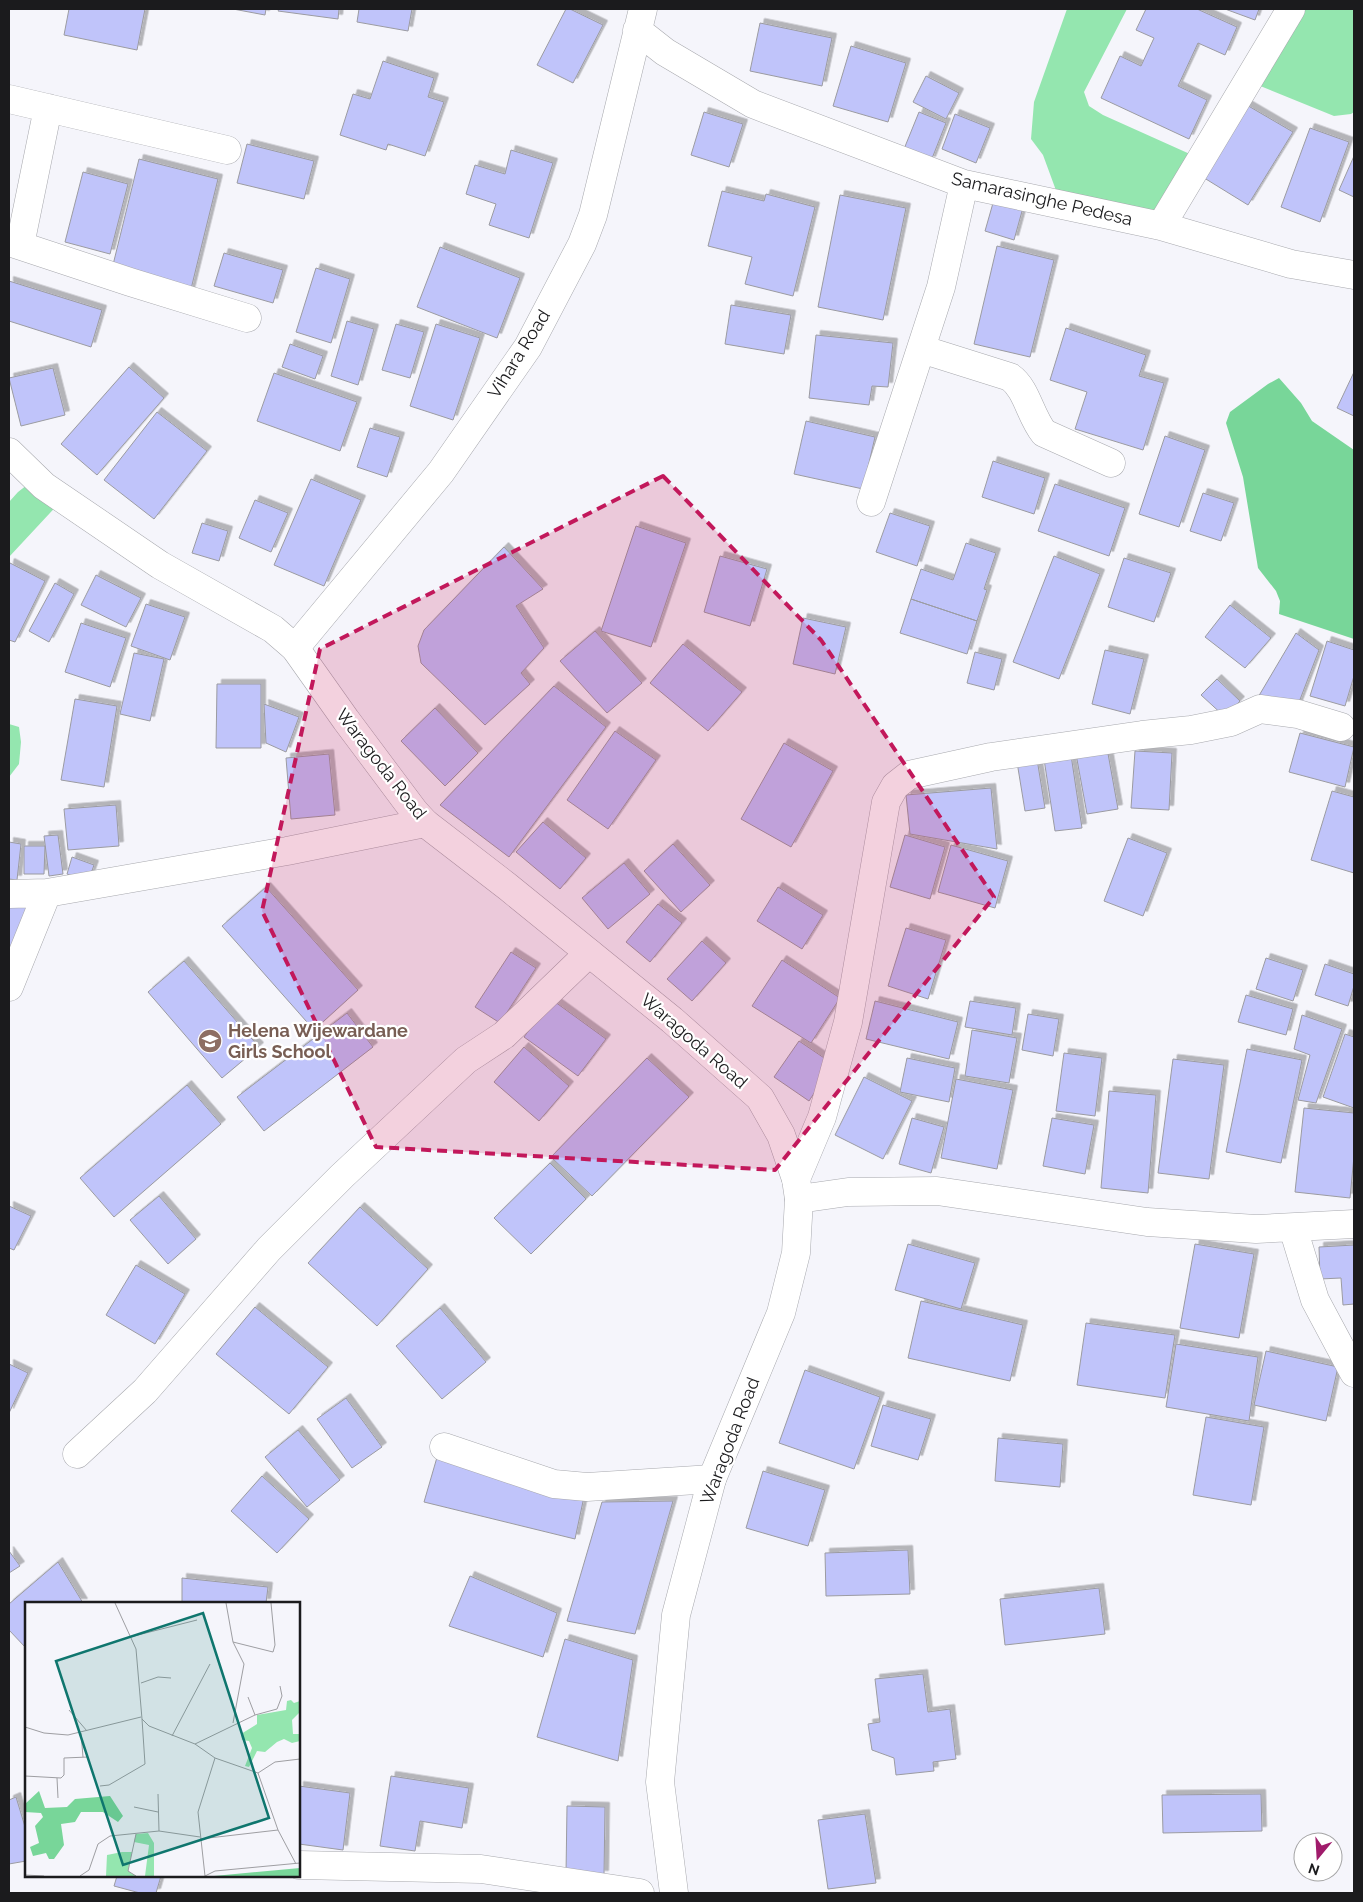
<svg xmlns="http://www.w3.org/2000/svg" width="1363" height="1902" font-family="Raleway,sans-serif">
  <defs>
    <filter id="shadow"><feDropShadow dx="4.5" dy="-4.5" stdDeviation="0" flood-color="#0004"/></filter>
  </defs>
  <rect width="100%" height="100%" fill="#f5f5fb"/>
  <path fill="#94e6af" d="M1067,9H1127L1084,92L1089,106L1103,115L1201,159L1161,226L1061,204L1043,155L1031,139L1034,102Z
    M1291,9H1354V112L1351,114L1334,116L1248,81Z
    M36,478L63,499L9,557V502L18,492Z
    M9,724L19,727L21,742L19,764L9,777Z"/>
  <path fill="#78d699" d="M1279,378L1301,403L1312,421L1354,450V639L1279,614L1280,601L1276,591L1258,568L1243,477L1226,423L1230,412L1268,384Z"/>
  <path fill="#c0c4fa" stroke="#9b9ba1" filter="url(#shadow)" d="M69,9H145L137,50L64,35Z
    M233,9H266L265,15Z
    M279,9H339L338,19L278,11Z
    M359,9H412L408,31L357,22Z
    M566,9H570L603,25L573,83L537,65Z
    M1146,9H1197L1237,27L1225,55L1198,43L1178,86L1207,100L1189,139L1101,98L1120,56L1141,66L1154,38L1136,30Z
    M1225,9H1259L1255,20Z
    M760,23L832,38L822,86L750,71Z
    M851,46L906,63L888,122L833,106Z
    M383,61L434,78L428,97L444,102L425,156L388,144L386,150L340,135L353,94L370,99Z
    M926,76L959,93L946,119L913,102Z
    M1245,104L1293,132L1248,205L1201,176Z
    M704,112L743,124L729,167L691,155Z
    M919,112L946,123L931,161L904,149Z
    M955,114L990,128L976,163L942,149Z
    M1310,128L1349,142L1320,222L1281,207Z
    M247,144L314,161L304,199L237,183Z
    M511,150L553,163L529,238L489,225L496,204L466,194L475,165L505,174Z
    M1354,156V197L1339,190Z
    M139,159L218,179L190,293L111,273Z
    M83,172L128,184L110,254L65,242Z
    M722,191L764,201L766,194L815,207L793,296L745,284L752,257L708,246Z
    M840,195L906,208L883,320L818,307Z
    M995,196L1024,204L1014,240L985,231Z
    M997,246L1054,260L1030,357L974,344Z
    M440,247L520,278L497,338L417,307Z
    M224,253L283,270L273,303L214,286Z
    M316,268L350,279L331,343L296,332Z
    M9,281L102,310L91,347L9,321Z
    M731,305L791,315L784,354L725,344Z
    M347,321L374,329L358,385L331,376Z
    M396,324L424,332L410,378L382,370Z
    M436,324L480,338L453,420L410,406Z
    M1066,328L1146,355L1139,376L1164,383L1143,450L1075,429L1087,392L1050,380Z
    M816,335L893,343L888,387L872,386L869,405L809,398Z
    M290,344L323,356L315,379L282,367Z
    M129,367L164,398L97,475L61,444Z
    M53,368L65,415L21,426L9,378Z
    M1354,372V416L1337,408Z
    M274,373L357,402L340,451L257,421Z
    M157,412L207,451L154,519L104,480Z
    M806,421L875,437L863,489L794,474Z
    M370,428L400,437L387,477L357,467Z
    M1165,436L1205,450L1179,527L1139,514Z
    M993,461L1045,478L1034,514L982,497Z
    M311,479L361,500L324,586L274,565Z
    M1055,484L1125,508L1109,556L1038,531Z
    M1203,493L1234,503L1221,541L1190,531Z
    M255,500L288,513L271,552L239,538Z
    M890,513L930,526L917,566L876,552Z
    M202,523L228,531L219,561L192,553Z
    M636,526L686,543L651,647L601,631Z
    M966,543L996,553L984,589L987,590L977,621L911,599L921,569L953,580Z
    M504,547L543,589L516,606L544,648L521,673L530,684L485,725L421,663L418,646L424,630Z
    M720,556L767,569L750,626L704,612Z
    M1054,556L1100,574L1059,679L1013,662Z
    M1124,558L1171,573L1154,622L1108,607Z
    M10,563L45,581L15,642L9,640V566Z
    M96,575L141,598L126,627L81,605Z
    M55,583L74,594L49,642L29,631Z
    M911,599L977,621L967,654L900,633Z
    M146,604L185,617L170,660L131,646Z
    M1230,605L1271,638L1245,668L1205,637Z
    M803,618L846,627L835,674L793,664Z
    M81,623L126,638L110,687L65,672Z
    M595,631L642,683L607,713L560,661Z
    M1296,633L1319,650L1296,710L1257,699Z
    M1327,641L1354,650V676L1345,706L1310,696Z
    M683,644L742,692L708,731L650,683Z
    M1105,650L1144,659L1130,714L1092,704Z
    M975,652L1002,659L994,690L967,683Z
    M134,653L164,659L150,721L120,714Z
    M1217,679L1240,701L1225,717L1201,695Z
    M217,684H261V748H216Z
    M554,686L606,727L509,857L440,805Z
    M75,699L117,706L104,787L61,780Z
    M264,704L299,717L286,752L266,743Z
    M435,708L478,753L445,786L401,741Z
    M615,731L656,760L608,829L567,800Z
    M1300,733L1354,747L1345,787L1289,772Z
    M784,743L833,771L791,847L741,819Z
    M1107,748L1118,809L1087,814L1076,754Z
    M1135,751L1172,753L1169,810L1131,808Z
    M329,754L335,815L291,819L286,758Z
    M1071,755L1082,828L1055,831L1044,759Z
    M1037,759L1045,808L1025,811L1017,762Z
    M991,788L997,849L910,834L906,795Z
    M1332,791L1354,797V873L1311,860Z
    M116,805L119,846L68,850L64,809Z
    M543,822L586,858L560,889L516,852Z
    M58,835L63,874L49,876L44,836Z
    M905,835L945,847L930,899L890,887Z
    M1128,838L1167,853L1143,916L1104,901Z
    M9,842L21,844L17,880L9,879Z
    M673,844L710,885L681,912L644,871Z
    M951,845L1008,861L995,908L938,892Z
    M24,846H45L44,874H24Z
    M72,857L94,865L88,882L67,874Z
    M624,863L650,894L608,929L582,898Z
    M266,887L358,990L314,1030L222,926Z
    M778,887L823,915L802,949L757,921Z
    M658,904L682,923L650,962L626,942Z
    M9,907H29L9,967Z
    M906,928L946,940L928,999L888,986Z
    M702,941L726,963L692,1001L667,979Z
    M511,952L536,968L500,1023L475,1007Z
    M1266,958L1303,970L1293,1001L1256,989Z
    M782,960L840,998L811,1043L752,1006Z
    M184,961L259,1047L222,1078L148,992Z
    M1325,964L1354,974V986L1348,1006L1315,995Z
    M1246,995L1293,1009L1286,1035L1238,1022Z
    M551,999L606,1039L578,1076L524,1037Z
    M875,1001L958,1022L949,1059L866,1039Z
    M970,1001L1016,1008L1012,1035L965,1027Z
    M347,1013L373,1047L264,1131L237,1097Z
    M1028,1014L1059,1019L1053,1056L1022,1050Z
    M1302,1015L1342,1029L1316,1103L1298,1100L1310,1055L1294,1049Z
    M972,1030L1017,1038L1009,1083L965,1076Z
    M1345,1034L1354,1037V1108L1323,1097Z
    M799,1041L833,1064L809,1101L774,1077Z
    M524,1047L569,1086L539,1121L494,1082Z
    M1247,1049L1302,1060L1281,1163L1226,1152Z
    M1064,1053L1102,1058L1095,1116L1056,1111Z
    M647,1058L689,1097L592,1196L551,1157Z
    M907,1058L955,1068L949,1102L900,1092Z
    M1173,1059L1224,1065L1209,1179L1158,1173Z
    M864,1077L912,1101L883,1159L835,1135Z
    M956,1079L1013,1090L997,1169L941,1158Z
    M187,1085L221,1124L114,1217L80,1178Z
    M1109,1091L1156,1095L1148,1193L1101,1188Z
    M1304,1108L1354,1113V1156L1350,1198L1295,1192Z
    M912,1118L944,1127L931,1173L899,1164Z
    M1052,1118L1094,1125L1085,1174L1043,1166Z
    M550,1163L586,1199L531,1254L494,1218Z
    M159,1196L196,1239L168,1264L130,1220Z
    M9,1206L31,1216L14,1250L9,1248Z
    M360,1207L428,1269L377,1326L308,1263Z
    M908,1244L975,1263L961,1309L895,1290Z
    M1195,1244L1254,1254L1239,1338L1180,1328Z
    M1354,1245V1304L1343,1305L1341,1278L1320,1279L1319,1247Z
    M136,1265L185,1294L155,1344L106,1315Z
    M921,1301L1023,1325L1010,1381L908,1358Z
    M255,1307L328,1367L289,1414L216,1354Z
    M440,1308L486,1362L442,1399L396,1346Z
    M1086,1323L1175,1335L1165,1398L1077,1385Z
    M1176,1344L1258,1357L1249,1421L1166,1407Z
    M1266,1351L1338,1367L1326,1421L1254,1405Z
    M9,1364L28,1373L9,1413Z
    M805,1370L880,1397L854,1469L779,1443Z
    M346,1398L382,1447L352,1468L317,1419Z
    M883,1405L931,1419L918,1460L871,1446Z
    M1206,1417L1264,1427L1251,1505L1193,1495Z
    M298,1430L340,1480L307,1507L265,1457Z
    M998,1438L1063,1444L1060,1487L995,1481Z
    M440,1447L585,1492L575,1539L424,1502Z
    M763,1471L825,1490L808,1546L746,1528Z
    M262,1476L309,1519L277,1553L231,1511Z
    M673,1501L635,1634L567,1621L602,1502Z
    M908,1550L910,1594L826,1596L825,1553Z
    M9,1551L20,1566L9,1573Z
    M58,1562L83,1603H26V1648L9,1630V1604Z
    M470,1576L557,1613L543,1657L449,1626Z
    M182,1578L268,1587L266,1603H182Z
    M1099,1588L1105,1634L1005,1645L1000,1599Z
    M565,1639L633,1660L618,1761L537,1737Z
    M923,1674L928,1712L950,1709L956,1759L933,1762L934,1771L896,1775L894,1758L872,1750L868,1724L880,1722L875,1679Z
    M391,1776L469,1788L462,1828L420,1821L415,1851L380,1846Z
    M299,1786L350,1793L343,1850L299,1844Z
    M1261,1794L1262,1831L1163,1833L1162,1795Z
    M16,1797L26,1830V1861L9,1864V1800Z
    M567,1806L605,1807L604,1875L566,1874Z
    M865,1814L876,1883L828,1889L818,1820Z
    M117,1876H161L156,1893H140L114,1886Z"/>
  <g fill="none" stroke-linecap="round" stroke-linejoin="round">
    <g stroke="#a8a9ae" stroke-width="29">
      <path id="minor" d="M637,30L665,52L753,104L964,184L1161,226L1291,264L1354,275
        M9,99L227,150
        M1161,226L1291,9
        M9,242L130,282L247,318
        M20,245L48,108
        M921,349L1010,377C1027,389 1030,416 1044,433L1111,463
        M871,502L941,287L964,184
        M295,648L441,472L528,347L582,244L593,215L643,9
        M9,894L47,893L287,851L425,823
        M9,987L47,893
        M796,1179L822,1117L848,1022L886,802L895,786L909,775L991,757L1142,735L1191,730L1231,722L1260,709L1298,714L1341,727
        M799,1199L848,1192L937,1191L1147,1222L1256,1229L1354,1224
        M1293,1228L1315,1300L1354,1373
        M444,1447L554,1484L587,1487L712,1479
        M77,1454L145,1391L269,1249L342,1176L466,1060L504,1035L589,953
        M299,1865L481,1869L640,1893"/>
    </g>
    <g stroke="#a8a9ae" stroke-width="29">
      <path id="major" d="M9,452L44,486L160,565L273,629L295,648L346,720L414,811L425,823L508,887L672,1020L760,1098L781,1135L796,1179L799,1199L796,1253L781,1313L712,1479L676,1615L660,1782L674,1893"/>
    </g>
    <use href="#minor" stroke="#fff" stroke-width="28"/>
    <use href="#major" stroke="#fff" stroke-width="28"/>
  </g>
  <path fill="#c2185b" fill-opacity="0.2" stroke="#c2185b" stroke-width="4" stroke-dasharray="10 6" stroke-linejoin="round" d="M663,476L821,640L994,897L775,1170L376,1147L262,911L320,649Z"/>
  <defs>
    <g id="school-disc" transform="scale(1.25)"><circle r="9.5" fill="#8d6e63" stroke="#fff"/><path d="M0-5L7-2L0 1L-7-2ZM-4 1L0 2.5L4 1V4Q0 6-4 4Z" fill="#fff"/></g>
  </defs>
  <g fill-rule="evenodd">
    <use href="#school-disc" x="210" y="1041"/>
  </g>
  <g text-anchor="middle" stroke-width="4.5" stroke-linejoin="round" paint-order="stroke">
    <g font-size="18" fill="#1b1b1d" stroke="#fff">
      <text transform="translate(1042 199) rotate(13)" y="6">Samarasinghe Pedesa</text>
      <text transform="translate(519 354) rotate(-58)" y="6">Vihara Road</text>
      <text transform="translate(381 764) rotate(52)" y="6">Waragoda Road</text>
      <text transform="translate(694 1041) rotate(41)" y="6">Waragoda Road</text>
      <text transform="translate(730 1441) rotate(-69)" y="6">Waragoda Road</text>
    </g>
    <g font-size="18" font-weight="bold" fill="#785e54" stroke="#fff" text-anchor="start">
      <text x="228" y="1037">Helena Wijewardane<tspan x="228" dy="21">Girls School</tspan></text>
    </g>
  </g>
  <g transform="translate(25 1602)">
    <rect width="275" height="275" fill="#f5f5fb"/>
    <path d="M266,98L269,101L275,99V110L267,118L268,132H275V139L267,141L259,137L252,140L240,150L232,149L224,165L220,164L227,146L224,139L217,138L216,132L232,122V113L261,108L262,99ZM123,231L129,241V274H120L124,243L109,240L111,232ZM97,250H107L103,269L111,274H81L82,253Z" fill="#94e6af"/>
    <path d="M14,189L20,206L42,205L50,197L85,194L98,214L93,220L78,210H56L50,220L36,222L39,243L29,257H24L21,251L8,254L5,245L14,241L10,224L18,215L16,211L0,210V202ZM275,266V274H189Z" fill="#78d699"/>
    <path fill="none" stroke="#9e9ea2" stroke-width="1" d="M90,1L111,47L117,117L124,124L170,142L190,156L233,171L253,228L271,262M201,1L208,40L219,62L208,121M105,35L172,18M208,40L248,50L250,43L246,1M116,81L133,75L146,76M44,108L62,129M230,113L252,107L257,94L255,84M0,125L19,131L43,133L116,115M56,131L58,155M147,134L185,62M170,142L230,113L223,95M233,171L250,160L275,157M0,174L36,176L39,173V156L63,155M32,176L33,196M75,184L84,183L120,162L117,117M133,192L134,229M109,205L133,210M175,237L253,228M0,273L19,274M55,274L64,268L73,242L85,234L134,229L175,235M111,274L103,269L111,232M180,274L173,210L190,156M180,274L190,269L275,261"/>
    <path fill="#0f766e" fill-opacity="0.15" stroke="#0f766e" stroke-width="2.5" d="M178,11L244,216L98,263L31,59Z"/>
    <rect width="275" height="275" fill="none" stroke="#1b1b1d" stroke-width="2.5"/>
  </g>
  <rect width="1363" height="1902" fill="none" stroke="#1b1b1d" stroke-width="20"/>
  <g transform="translate(1318 1857) rotate(198)"><circle r="24" fill="#ffffff" stroke="#a4a4a5"/>
  <path d="M0-4L9 19L0 12L-9 19Z" fill="#a01b6b"/>
  <text y="-8" font-size="14" font-weight="bold" text-anchor="middle" fill="#1b1b1d">N</text>
  </g>
</svg>
